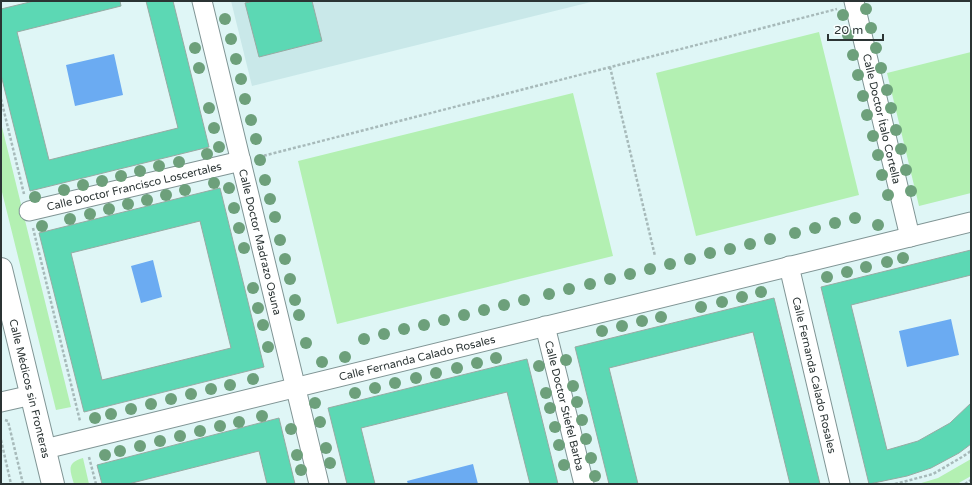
<svg xmlns="http://www.w3.org/2000/svg" width="972" height="485" font-family="'Varela Round',sans-serif">
  <rect width="100%" height="100%" fill="#dff6f6"/>
  <path fill="#c9e8e9" d="M231,1H595L252,86Z"/>
  <path fill="#b3f0b2" d="M819,32L859,195L696,236L656,73Z
    M971,52V193L919,206L887,73Z
    M573,93L613,256L337,324L298,161Z
    M1,123L71,407L56,410L1,188Z
    M83,458L89,484H74C70,470 66,463 83,458Z
    M971,459V476L957,484H918L938,478Z"/>
  <path fill="#6babf2" d="M114,54L123,95L75,106L66,65Z
    M153,260L162,297L141,303L131,266Z
    M951,319L959,355L907,367L899,331Z
    M473,464L478,484H408L407,481Z"/>
  <path fill="#5cd8b4" stroke="#97aaa3" fill-rule="evenodd" d="M34,1H120L121,6L17,32L49,160L178,128L146,1H173L209,147L30,191L1,75V9Z
    M254,1H312L322,41L259,57L245,3Z
    M220,188L264,367L84,412L39,233ZM200,221L231,348L102,380L71,253Z
    M971,250V275L851,305L887,450L918,441L950,423L971,403V444L959,453L931,468L907,476L869,484L821,287Z
    M774,298L820,484H790L753,332L609,368L638,484H609L575,347Z
    M527,359L558,484H530L507,392L361,428L375,484H347L328,408Z
    M279,418L295,484H267L259,451L128,484H102L97,465Z"/>
  <g fill="none" stroke-linecap="round" stroke-linejoin="round">
    <g stroke="#809595" stroke-width="21">
      <g id="street">
        <path id="s1" d="M202,1L319,484"/>
        <path id="s2" d="M854,1L910,237"/>
        <path id="s3" d="M29,211L241,161"/>
        <path id="s4" d="M789,266L840,484"/>
        <path id="s5" d="M545,326L584,484"/>
        <path d="M1,402L32,395"/>
        <path id="s6" d="M45,449L971,222"/>
      </g>
    </g>
    <g stroke="#809595" stroke-width="24">
      <g id="secondary">
        <path id="s7" d="M1,269L53,484"/>
      </g>
    </g>
    <path stroke="#a7baba" stroke-width="2.5" stroke-dasharray="3 2" stroke-linecap="butt" d="M610,67L655,256
      M1,99L24,194
      M259,157L837,9
      M33,228L80,421
      M5,420L8,421L23,484
      M1,440L11,484
      M89,457L96,484
      M895,484L933,474L962,457L971,451
      M965,484L971,480"/>
    <use href="#street" stroke="#fff" stroke-width="19"/>
    <use href="#secondary" stroke="#fff" stroke-width="22"/>
  </g>
  <g fill="#6da07b">
    <circle cx="866" cy="9" r="6"/>
    <circle cx="843" cy="15" r="6"/>
    <circle cx="225" cy="19" r="6"/>
    <circle cx="871" cy="28" r="6"/>
    <circle cx="848" cy="35" r="6"/>
    <circle cx="231" cy="39" r="6"/>
    <circle cx="195" cy="48" r="6"/>
    <circle cx="876" cy="48" r="6"/>
    <circle cx="853" cy="55" r="6"/>
    <circle cx="236" cy="59" r="6"/>
    <circle cx="199" cy="68" r="6"/>
    <circle cx="881" cy="68" r="6"/>
    <circle cx="858" cy="75" r="6"/>
    <circle cx="241" cy="79" r="6"/>
    <circle cx="887" cy="90" r="6"/>
    <circle cx="863" cy="96" r="6"/>
    <circle cx="245" cy="99" r="6"/>
    <circle cx="209" cy="108" r="6"/>
    <circle cx="891" cy="108" r="6"/>
    <circle cx="867" cy="115" r="6"/>
    <circle cx="251" cy="120" r="6"/>
    <circle cx="214" cy="128" r="6"/>
    <circle cx="896" cy="130" r="6"/>
    <circle cx="873" cy="136" r="6"/>
    <circle cx="256" cy="139" r="6"/>
    <circle cx="219" cy="147" r="6"/>
    <circle cx="901" cy="149" r="6"/>
    <circle cx="207" cy="154" r="6"/>
    <circle cx="878" cy="155" r="6"/>
    <circle cx="260" cy="160" r="6"/>
    <circle cx="179" cy="162" r="6"/>
    <circle cx="159" cy="166" r="6"/>
    <circle cx="906" cy="170" r="6"/>
    <circle cx="140" cy="171" r="6"/>
    <circle cx="882" cy="175" r="6"/>
    <circle cx="121" cy="176" r="6"/>
    <circle cx="265" cy="180" r="6"/>
    <circle cx="102" cy="181" r="6"/>
    <circle cx="214" cy="183" r="6"/>
    <circle cx="83" cy="185" r="6"/>
    <circle cx="229" cy="188" r="6"/>
    <circle cx="64" cy="190" r="6"/>
    <circle cx="185" cy="190" r="6"/>
    <circle cx="911" cy="191" r="6"/>
    <circle cx="166" cy="195" r="6"/>
    <circle cx="888" cy="195" r="6"/>
    <circle cx="35" cy="197" r="6"/>
    <circle cx="270" cy="199" r="6"/>
    <circle cx="147" cy="200" r="6"/>
    <circle cx="128" cy="204" r="6"/>
    <circle cx="234" cy="208" r="6"/>
    <circle cx="109" cy="209" r="6"/>
    <circle cx="90" cy="214" r="6"/>
    <circle cx="275" cy="217" r="6"/>
    <circle cx="855" cy="218" r="6"/>
    <circle cx="70" cy="219" r="6"/>
    <circle cx="835" cy="223" r="6"/>
    <circle cx="878" cy="225" r="6"/>
    <circle cx="42" cy="226" r="6"/>
    <circle cx="239" cy="228" r="6"/>
    <circle cx="815" cy="228" r="6"/>
    <circle cx="795" cy="233" r="6"/>
    <circle cx="770" cy="239" r="6"/>
    <circle cx="280" cy="240" r="6"/>
    <circle cx="750" cy="244" r="6"/>
    <circle cx="244" cy="248" r="6"/>
    <circle cx="730" cy="249" r="6"/>
    <circle cx="710" cy="253" r="6"/>
    <circle cx="903" cy="258" r="6"/>
    <circle cx="285" cy="259" r="6"/>
    <circle cx="690" cy="259" r="6"/>
    <circle cx="887" cy="262" r="6"/>
    <circle cx="670" cy="264" r="6"/>
    <circle cx="866" cy="267" r="6"/>
    <circle cx="650" cy="269" r="6"/>
    <circle cx="847" cy="272" r="6"/>
    <circle cx="630" cy="274" r="6"/>
    <circle cx="827" cy="277" r="6"/>
    <circle cx="290" cy="279" r="6"/>
    <circle cx="610" cy="279" r="6"/>
    <circle cx="590" cy="284" r="6"/>
    <circle cx="253" cy="288" r="6"/>
    <circle cx="569" cy="289" r="6"/>
    <circle cx="761" cy="292" r="6"/>
    <circle cx="549" cy="294" r="6"/>
    <circle cx="742" cy="297" r="6"/>
    <circle cx="295" cy="300" r="6"/>
    <circle cx="524" cy="300" r="6"/>
    <circle cx="722" cy="302" r="6"/>
    <circle cx="504" cy="305" r="6"/>
    <circle cx="701" cy="307" r="6"/>
    <circle cx="258" cy="308" r="6"/>
    <circle cx="484" cy="310" r="6"/>
    <circle cx="299" cy="315" r="6"/>
    <circle cx="464" cy="315" r="6"/>
    <circle cx="661" cy="317" r="6"/>
    <circle cx="444" cy="320" r="6"/>
    <circle cx="642" cy="321" r="6"/>
    <circle cx="263" cy="325" r="6"/>
    <circle cx="424" cy="325" r="6"/>
    <circle cx="622" cy="326" r="6"/>
    <circle cx="404" cy="329" r="6"/>
    <circle cx="602" cy="331" r="6"/>
    <circle cx="384" cy="334" r="6"/>
    <circle cx="364" cy="339" r="6"/>
    <circle cx="306" cy="343" r="6"/>
    <circle cx="268" cy="347" r="6"/>
    <circle cx="345" cy="357" r="6"/>
    <circle cx="496" cy="358" r="6"/>
    <circle cx="566" cy="360" r="6"/>
    <circle cx="322" cy="362" r="6"/>
    <circle cx="477" cy="363" r="6"/>
    <circle cx="539" cy="366" r="6"/>
    <circle cx="457" cy="368" r="6"/>
    <circle cx="436" cy="373" r="6"/>
    <circle cx="416" cy="378" r="6"/>
    <circle cx="253" cy="379" r="6"/>
    <circle cx="395" cy="383" r="6"/>
    <circle cx="230" cy="385" r="6"/>
    <circle cx="573" cy="386" r="6"/>
    <circle cx="375" cy="388" r="6"/>
    <circle cx="211" cy="389" r="6"/>
    <circle cx="355" cy="393" r="6"/>
    <circle cx="546" cy="393" r="6"/>
    <circle cx="191" cy="394" r="6"/>
    <circle cx="171" cy="399" r="6"/>
    <circle cx="577" cy="402" r="6"/>
    <circle cx="315" cy="403" r="6"/>
    <circle cx="151" cy="404" r="6"/>
    <circle cx="550" cy="408" r="6"/>
    <circle cx="131" cy="409" r="6"/>
    <circle cx="111" cy="414" r="6"/>
    <circle cx="262" cy="416" r="6"/>
    <circle cx="95" cy="418" r="6"/>
    <circle cx="582" cy="420" r="6"/>
    <circle cx="239" cy="422" r="6"/>
    <circle cx="320" cy="422" r="6"/>
    <circle cx="220" cy="426" r="6"/>
    <circle cx="555" cy="427" r="6"/>
    <circle cx="291" cy="429" r="6"/>
    <circle cx="200" cy="431" r="6"/>
    <circle cx="180" cy="436" r="6"/>
    <circle cx="586" cy="439" r="6"/>
    <circle cx="160" cy="441" r="6"/>
    <circle cx="559" cy="445" r="6"/>
    <circle cx="140" cy="446" r="6"/>
    <circle cx="326" cy="448" r="6"/>
    <circle cx="120" cy="451" r="6"/>
    <circle cx="105" cy="455" r="6"/>
    <circle cx="297" cy="455" r="6"/>
    <circle cx="591" cy="458" r="6"/>
    <circle cx="330" cy="463" r="6"/>
    <circle cx="564" cy="465" r="6"/>
    <circle cx="301" cy="470" r="6"/>
    <circle cx="595" cy="476" r="6"/>
  </g>
  <g text-anchor="middle" stroke-width="3" stroke-linejoin="round" paint-order="stroke">
    <g font-size="11" fill="#2b3434" stroke="#faffff">
      <text dy="4" stroke="none"><textPath href="#s2" startOffset="121">Calle Doctor Ítalo Cortella</textPath></text>
      <text dy="4" stroke="none"><textPath href="#s3" startOffset="108">Calle Doctor Francisco Loscertales</textPath></text>
      <text dy="4" stroke="none"><textPath href="#s1" startOffset="248">Calle Doctor Madrazo Osuna</textPath></text>
      <text dy="4" stroke="none"><textPath href="#s6" startOffset="383">Calle Fernanda Calado Rosales</textPath></text>
      <text dy="4" stroke="none"><textPath href="#s4" startOffset="112">Calle Fernanda Calado Rosales</textPath></text>
      <text dy="4" stroke="none"><textPath href="#s7" startOffset="123">Calle Médicos sin Fronteras</textPath></text>
      <text dy="4" stroke="none"><textPath href="#s5" startOffset="82">Calle Doctor Stiefel Barba</textPath></text>
    </g>
  </g>
  <rect width="972" height="485" fill="none" stroke="#2b3434" stroke-width="4"/>
  <path d="M828 34v6h55v-6" fill="none" stroke="#2b3434" stroke-width="2"/>
  <text x="834" y="34" font-size="12" fill="#2b3434" stroke="#faffff" stroke-width="3" paint-order="stroke">20 m</text>
</svg>
